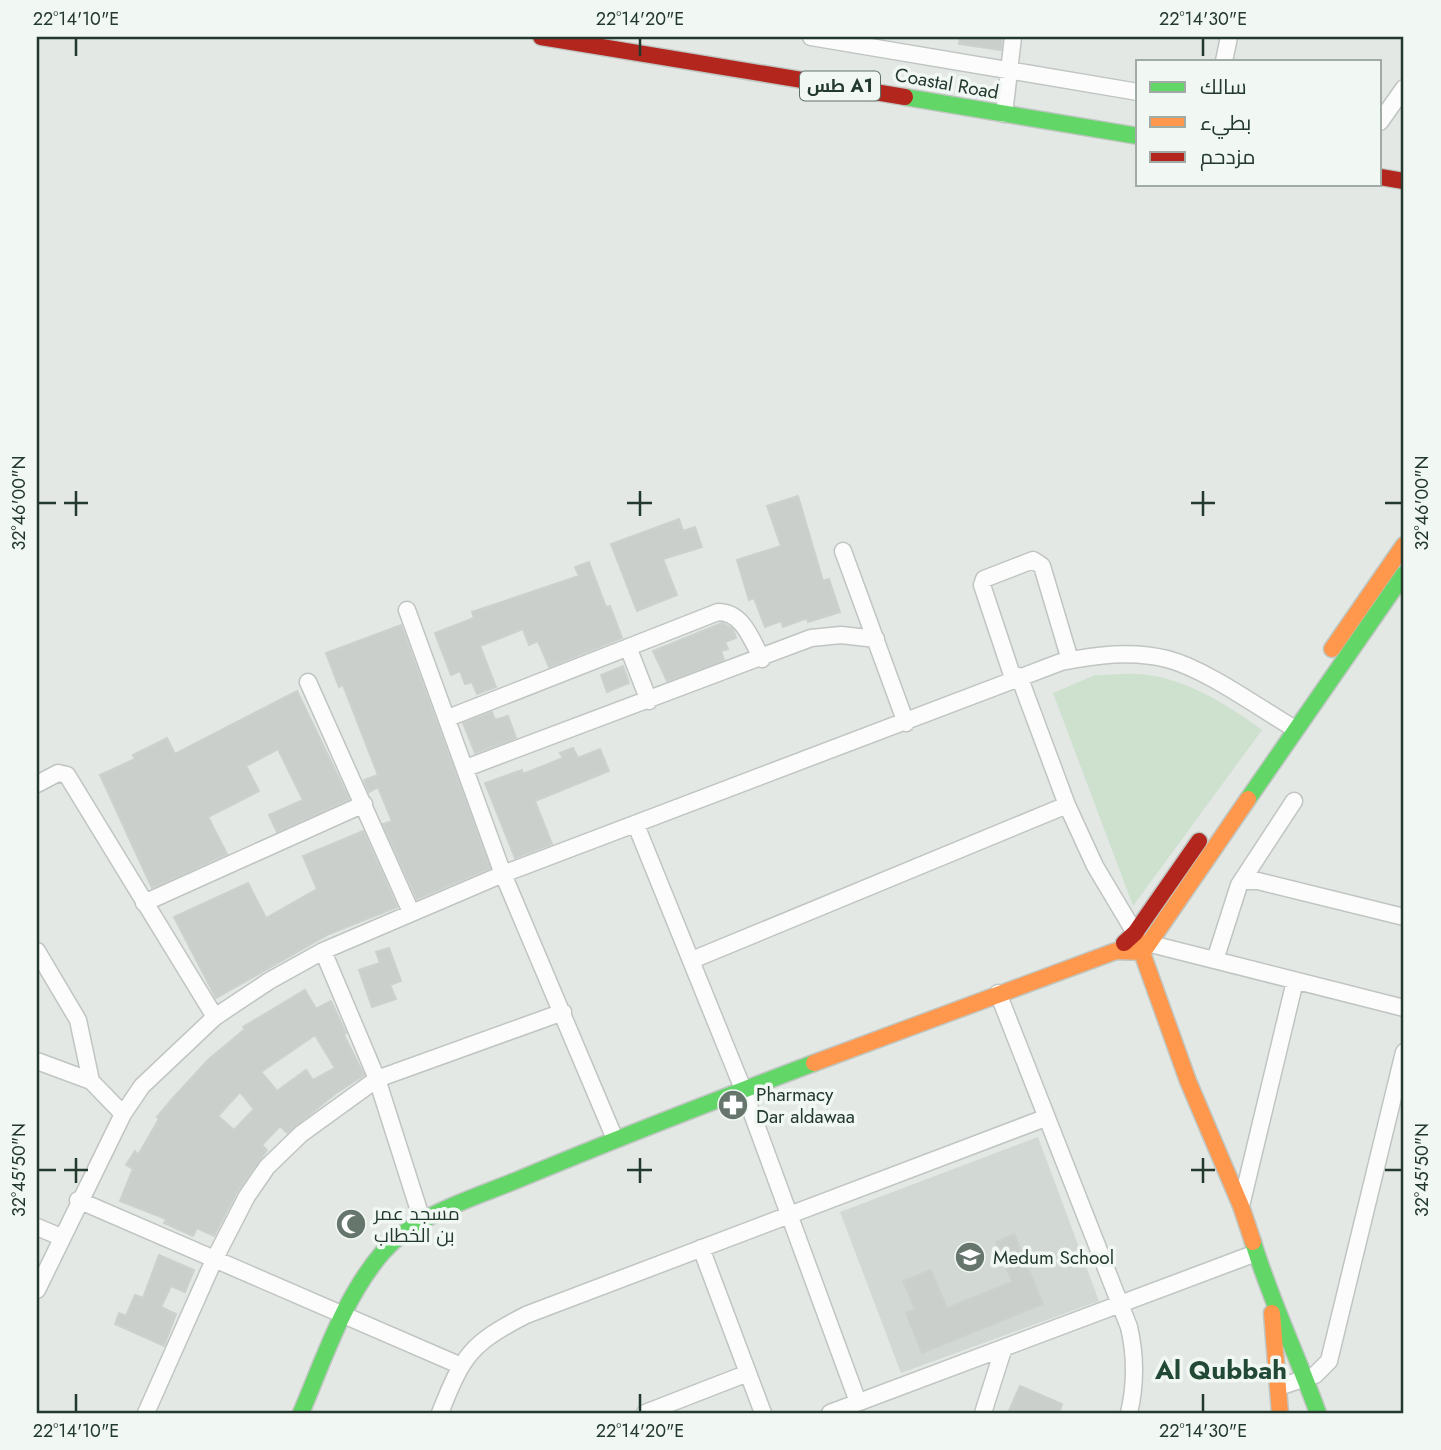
<svg xmlns="http://www.w3.org/2000/svg" width="1441" height="1450" font-family="Jost,Cairo,sans-serif">
  <rect width="100%" height="100%" fill="#e3e8e5"/>
  <path fill="#d2d9d4" d="M1038,1137L1099,1301L901,1373L840,1212Z"/>
  <path fill="#cee0ce" d="M1095,675C1112,675 1132,672 1149,675C1189,681 1230,706 1262,730L1133,906L1053,693Z"/>
  <path fill="#cbcfcc" stroke="#ccd1ce" stroke-width="2" fill-rule="evenodd" d="M960,37H1002L1001,50L959,44Z
    M798,496L823,581L829,579L840,612L808,622L807,618L783,627L781,621L765,627L754,598L749,600L737,560L781,546L767,506Z
    M679,519L683,531L695,527L702,547L663,559L677,595L637,611L611,544Z
    M589,562L606,607L610,606L622,638L549,667L538,641L529,645L523,629L480,646L496,687L477,694L472,682L465,684L460,671L451,675L435,633L474,618L472,612L579,576L575,567Z
    M722,623L733,629L736,638L725,642L728,649L721,651L724,660L667,681L653,651Z
    M401,625L490,868L417,899L383,824L392,821L378,787L369,792L364,780L378,775L343,685L339,687L326,653Z
    M623,666L629,683L607,692L601,675Z
    M297,691L349,799L277,832L269,815L303,800L278,749L246,766L259,791L208,817L227,854L152,888L100,775L135,759L133,755L167,738L175,754Z
    M492,712L495,720L508,716L516,738L475,753L463,723Z
    M573,748L578,758L600,749L609,771L535,801L552,844L515,858L485,783L522,770L523,774L563,758L560,753Z
    M363,831L397,907L329,934L216,998L174,917L248,883L266,918L317,889L303,856Z
    M389,948L401,981L390,985L396,999L372,1007L359,970L380,963L376,952Z
    M305,990L316,1009L331,1001L346,1033L344,1035L364,1075L335,1094L287,1133L280,1126L262,1145L267,1150L238,1190L214,1236L197,1228L193,1236L164,1223L166,1219L120,1201L133,1169L126,1165L135,1151L138,1155L159,1119L157,1117L173,1098L209,1059L245,1029L243,1027ZM315,1035L335,1068L313,1080L306,1070L277,1091L261,1072ZM240,1092L254,1109L234,1130L218,1116Z
    M1014,1234L1043,1304L922,1353L906,1313L915,1309L903,1281L931,1270L947,1308L1012,1282L996,1242Z
    M159,1255L194,1270L185,1292L171,1286L161,1307L176,1314L164,1346L115,1324L119,1313L126,1316L135,1295L143,1298Z
    M1020,1386L1062,1404L1059,1413H1008Z"/>
  <g fill="none" stroke-linecap="round" stroke-linejoin="round">
    <g stroke="#c0c5c2" stroke-width="19">
      <path id="street" d="M811,37L1138,92
        M1224,61L1229,37
        M1004,114L1013,37
        M1380,122L1404,88
        M843,551L906,723
        M407,610L503,874L615,1139
        M628,647L649,701
        M1019,676L1067,805L1095,866L1135,933
        M1013,678L982,585L984,579L1033,560L1042,566L1070,660
        M308,682L411,912
        M448,718L718,612C743,612 751,639 762,659
        M466,768L811,638L841,635L876,639
        M37,784L58,773L67,775L215,1017
        M636,825L743,1089L858,1402
        M1244,881H1258L1404,917
        M144,903L364,804
        M1151,944L1404,1008
        M37,951L78,1020L91,1081
        M323,951L377,1079L422,1220
        M692,960L1067,805
        M1215,960L1239,885L1294,801
        M998,993L1129,1327C1136,1357 1136,1383 1129,1413
        M37,1061L91,1081L123,1114
        M78,1200L459,1365
        M1241,1206L1295,981
        M37,1227L61,1237
        M701,1248L763,1413
        M37,1290L123,1114L142,1086L215,1017L269,981L323,951L503,874L1061,662C1096,655 1132,650 1167,659C1206,669 1259,708 1295,729
        M1279,1387L1315,1375L1329,1361L1404,1052
        M146,1413L214,1260L247,1196L267,1167L301,1134L377,1079L563,1012
        M440,1413C463,1355 470,1344 526,1315L1045,1118
        M645,1413L748,1373
        M830,1413L1256,1253
        M983,1413L1003,1350"/>
    </g>
    <g stroke="#c0c6c2" stroke-width="19">
      <path id="fast" d="M905,97L1138,136
        M1248,799L1404,574
        M1253,1242C1271,1301 1297,1355 1318,1413
        M301,1413C324,1359 344,1297 383,1252C417,1213 475,1198 522,1178C618,1138 716,1100 814,1063"/>
    </g>
    <g stroke="#c0c6c2" stroke-width="19">
      <path id="slow" d="M1332,649L1404,545
        M1135,933L1188,1081L1241,1206L1253,1242
        M814,1063L1116,951L1143,952L1248,799
        M1272,1313L1280,1413"/>
    </g>
    <g stroke="#c0c6c2" stroke-width="19">
      <path id="jam" d="M541,37L905,97
        M1380,177L1404,181
        M1124,943L1135,933L1199,841"/>
    </g>
    <use href="#street" stroke="#fbfcfb" stroke-width="16"/>
    <use href="#fast" stroke="#63d668" stroke-width="16"/>
    <use href="#slow" stroke="#ff974d" stroke-width="16"/>
    <use href="#jam" stroke="#b3261e" stroke-width="16"/>
  </g>
  <path fill="none" stroke="#23392d" stroke-width="2.5" d="M76,38V56M640,38V56M1203,38V56M76,491V516M640,491V516M1203,491V516M38,503H56M64,503H88M627,503H652M1191,503H1215M1385,503H1402M76,1158V1183M640,1158V1183M1203,1158V1183M38,1170H56M64,1170H88M627,1170H652M1191,1170H1215M1385,1170H1402M76,1394V1412M640,1394V1412M1203,1394V1412"/>
  <defs>
    <g id="pharmacy-disc" transform="scale(1.575)"><circle r="9.5" fill="#66766d" stroke="#f1f7f3"/><path d="M-2-6h4v4h4v4h-4v4h-4v-4h-4v-4h4Z" fill="#fff"/></g>
    <g id="mosque-disc" transform="scale(1.575)"><circle r="9.5" fill="#66766d" stroke="#f1f7f3"/><path d="M3.5-4.9A6 6 0 1 0 3.5 4.9A5 5 0 1 1 3.5-4.9Z" fill="#fff"/></g>
    <g id="school-disc" transform="scale(1.575)"><circle r="9.5" fill="#66766d" stroke="#f1f7f3"/><path d="M0-5L7-2L0 1L-7-2ZM-4 1L0 2.5L4 1V4Q0 6-4 4Z" fill="#fff"/></g>
  </defs>
  <g fill-rule="evenodd">
    <use href="#pharmacy-disc" x="733" y="1105"/>
    <use href="#mosque-disc" x="351" y="1224"/>
    <use href="#school-disc" x="970" y="1257"/>
  </g>
  <g text-anchor="middle" stroke-width="7" stroke-linejoin="round" paint-order="stroke">
    <rect fill="#f1f7f3" stroke="#617268" stroke-width="2" x="800" y="71.5" width="80" height="29" rx="5"/>
    <g font-size="18" font-weight="bold" fill="#23392d">
      <text x="840" y="92">طس A1</text>
    </g>
    <g font-size="19" fill="#23392d" stroke="#f1f7f3">
      <text transform="translate(947 83) rotate(10)" y="7">Coastal Road</text>
    </g>
    <g font-size="19" fill="#23392d" stroke="#f1f7f3" text-anchor="start">
      <text x="756" y="1101">Pharmacy<tspan x="756" dy="22">Dar aldawaa</tspan></text>
      <text x="374" y="1220">مسجد عمر<tspan x="374" dy="22">بن الخطاب</tspan></text>
      <text x="993" y="1264">Medum School</text>
    </g>
    <g font-size="26" font-weight="bold" fill="#214935" stroke="#f1f7f3">
      <text x="1221" y="1379">Al Qubbah</text>
    </g>
  </g>
  <rect width="1441" height="1450" fill="none" stroke="#f1f7f3" stroke-width="77"/>
  <rect x="1136" y="60" width="245" height="126" fill="#f1f7f3" stroke="#9faba4" stroke-width="2"/>
  <rect x="1150" y="82" width="35" height="10" fill="#63d668" stroke="#9faba4" stroke-width="2"/>
  <text x="1200" y="94" font-size="21" fill="#23392d">سالك</text>
  <rect x="1150" y="117" width="35" height="10" fill="#ff974d" stroke="#9faba4" stroke-width="2"/>
  <text x="1200" y="130" font-size="21" fill="#23392d">بطيء</text>
  <rect x="1150" y="152" width="35" height="10" fill="#b3261e" stroke="#9faba4" stroke-width="2"/>
  <text x="1200" y="164" font-size="21" fill="#23392d">مزدحم</text>
  <rect x="38" y="38" width="1364" height="1374" fill="none" stroke="#23392d" stroke-width="2.5"/>
  <g font-size="18" text-anchor="middle" fill="#23392d">
    <text x="76" y="25">22°14'10"E</text>
    <text x="640" y="25">22°14'20"E</text>
    <text x="1203" y="25">22°14'30"E</text>
    <text transform="translate(19 503) rotate(-90)" y="6">32°46'00"N</text>
    <text transform="translate(1422 503) rotate(-90)" y="6">32°46'00"N</text>
    <text transform="translate(19 1170) rotate(-90)" y="6">32°45'50"N</text>
    <text transform="translate(1422 1170) rotate(-90)" y="6">32°45'50"N</text>
    <text x="76" y="1437">22°14'10"E</text>
    <text x="640" y="1437">22°14'20"E</text>
    <text x="1203" y="1437">22°14'30"E</text>
  </g>
</svg>
